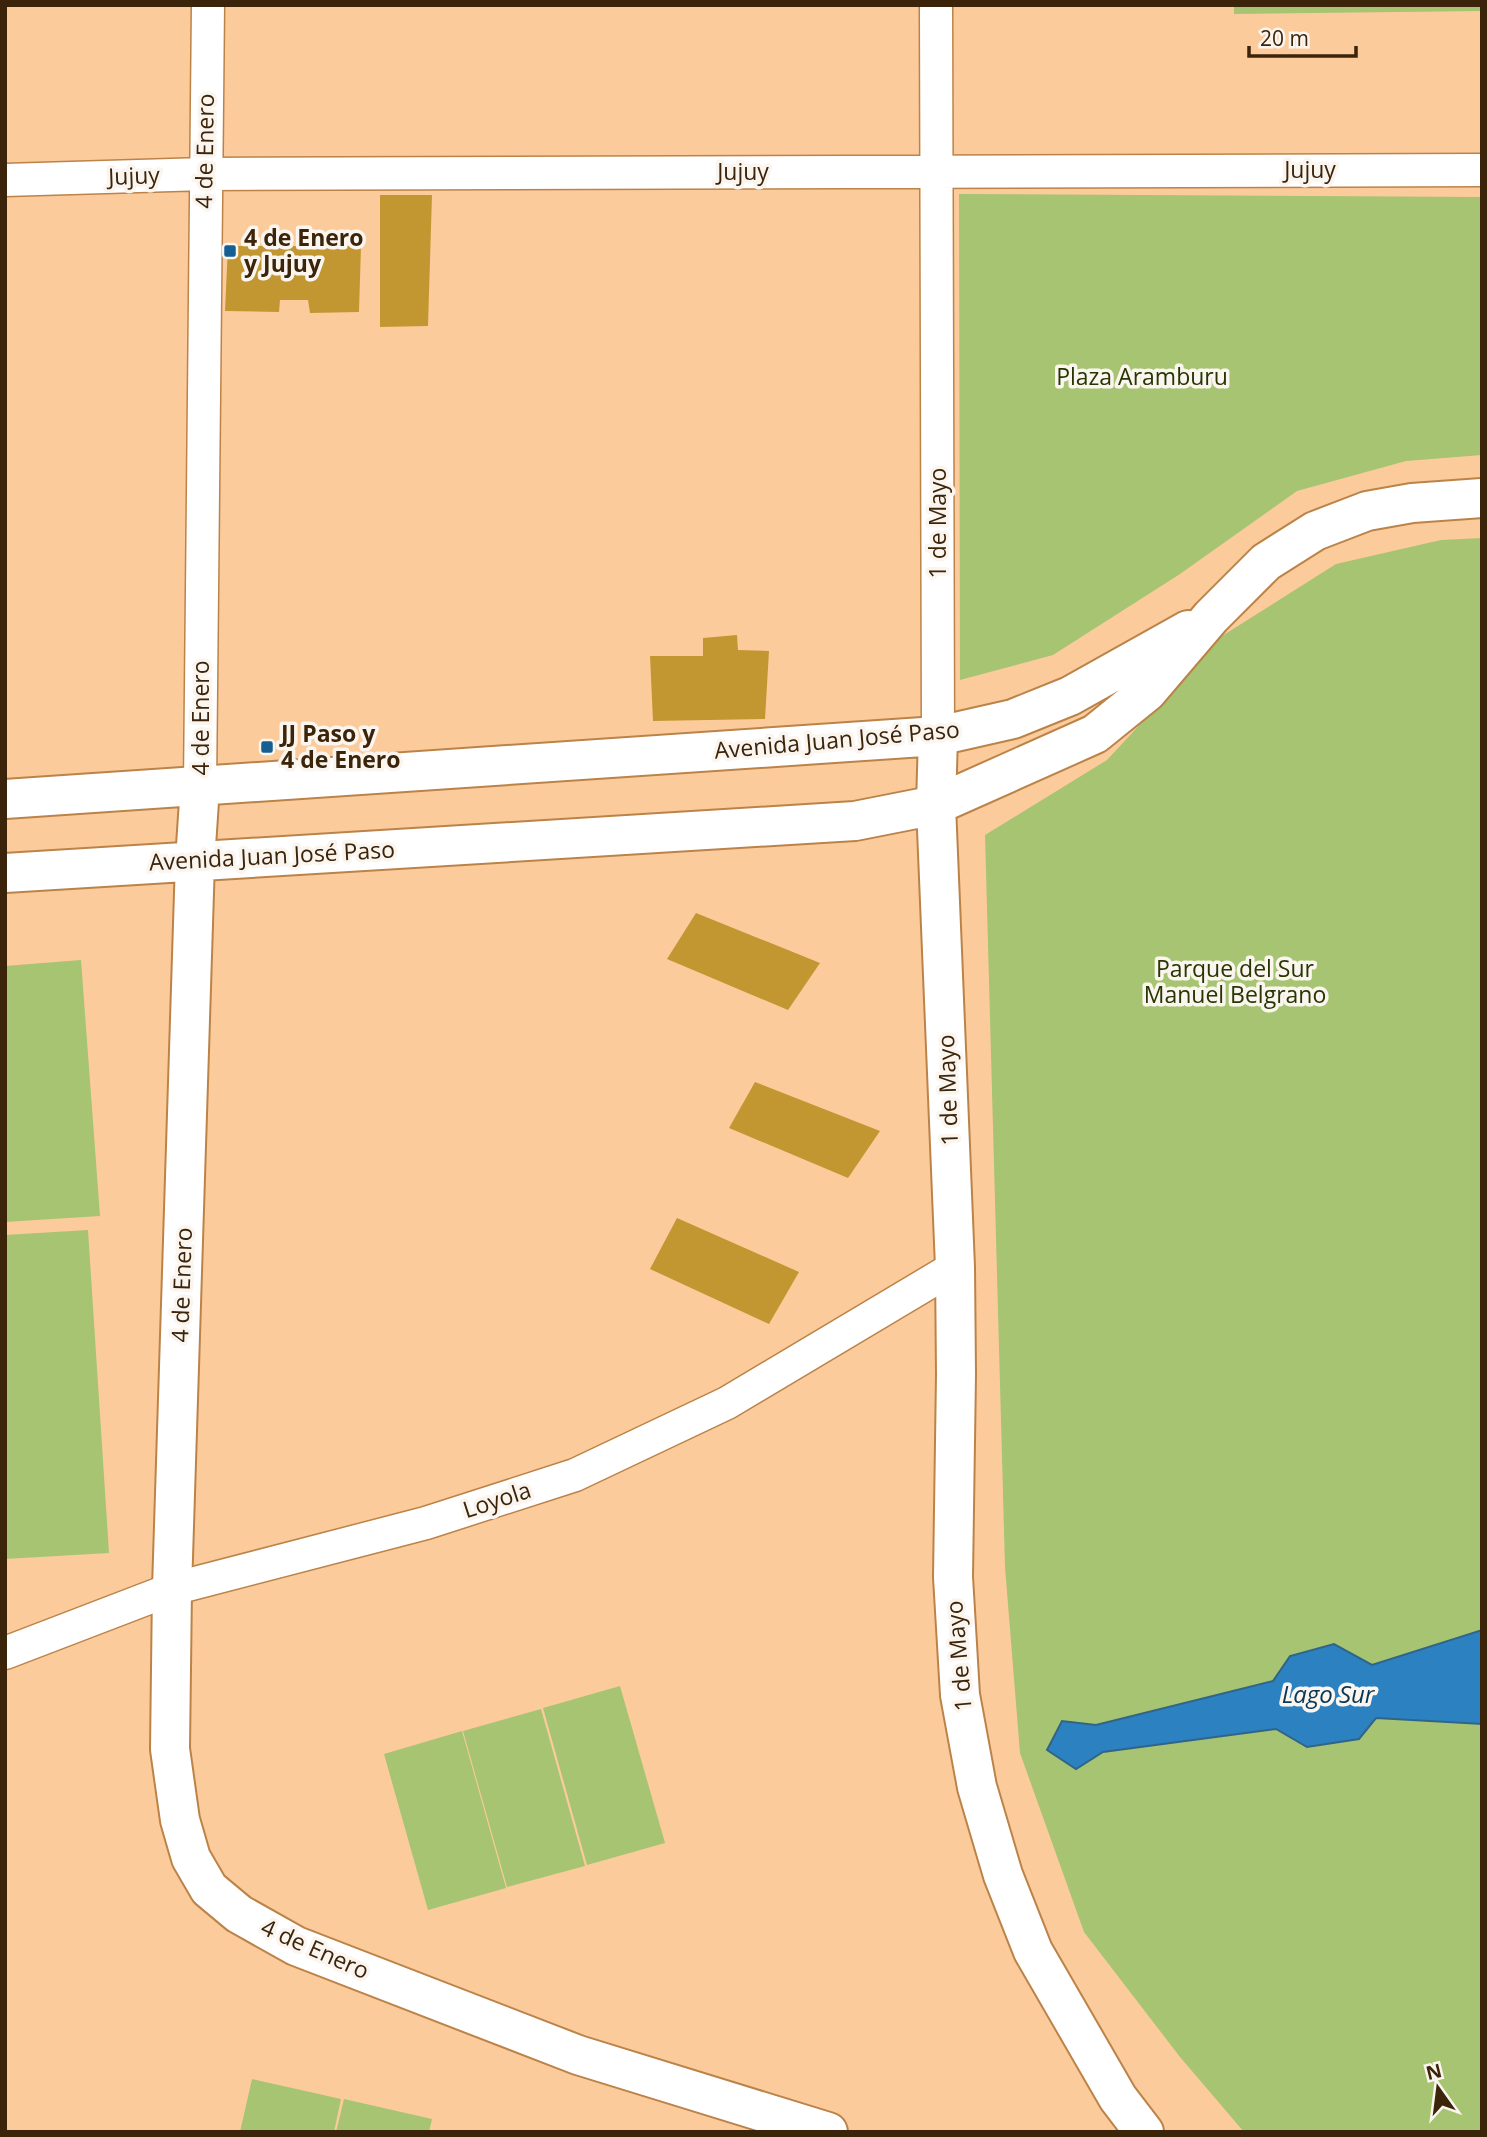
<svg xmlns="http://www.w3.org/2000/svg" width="1487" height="2137" font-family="'Open Sans',sans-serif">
  <rect width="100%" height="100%" fill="#fccb9c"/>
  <path fill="#a6c472" d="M1234,5H1482V11L1234,14Z
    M959,194L1482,197V455L1406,461L1297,491L1180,574L1053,655L960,680Z
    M1482,538V1630L1372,1665L1333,1644L1290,1656L1273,1681L1096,1725L1063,1721L1076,1769L1103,1752L1276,1729L1307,1747L1359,1739L1376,1718L1482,1724V2132H1244L1180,2057L1084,1932L1020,1753L1005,1567L985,835L1107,760L1222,636L1336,564L1441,540Z
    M81,960L100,1216L5,1222V966Z
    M88,1230L109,1553L5,1559V1235Z
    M620,1686L665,1843L587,1865L543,1708Z
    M541,1709L585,1866L507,1887L463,1731Z
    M462,1731L506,1888L428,1910L384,1754Z
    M252,2079L341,2099L334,2132H240Z
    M344,2099L432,2119L429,2132H336Z"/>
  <path fill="#2c81c0" stroke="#306589" stroke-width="2" d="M1482,1630V1724L1376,1718L1359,1739L1307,1747L1276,1729L1103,1752L1076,1769L1047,1750L1062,1721L1096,1725L1273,1681L1290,1656L1334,1644L1372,1665Z"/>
  <path fill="#c29732" d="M380,195H432L428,326L380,327Z
    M228,246H361L359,312L310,313L308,300H280L279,312L225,311Z
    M737,635L738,650L769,651L765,719L653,721L650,656H703V638Z
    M696,913L820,963L788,1010L667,959Z
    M755,1082L880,1131L848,1178L729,1128Z
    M677,1218L799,1272L769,1324L650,1269Z"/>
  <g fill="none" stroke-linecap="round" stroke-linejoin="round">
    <g stroke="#bc8348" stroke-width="35">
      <path id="minor" d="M936,5L938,736
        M5,180L205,174L1482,170
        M200,786L208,5
        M5,1653L172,1589L426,1523L575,1475L727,1403L955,1267"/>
    </g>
    <g stroke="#bc8348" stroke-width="42">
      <path id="secondary" d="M938,736L936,805L955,1267L956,1374L953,1577L960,1695L977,1787L1003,1875L1033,1951L1118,2098L1144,2132
        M200,786L195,861L172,1589L170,1749L180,1820L191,1858L209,1889L239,1914L296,1946L578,2055L828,2132
        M5,799L938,736L1013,719L1070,696L1188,630
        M5,873L855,821L936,805L1095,734L1147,692L1211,617L1266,562L1315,531L1367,511L1412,503L1482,498"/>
    </g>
    <use href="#minor" stroke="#fff" stroke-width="32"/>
    <use href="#secondary" stroke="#fff" stroke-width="38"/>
  </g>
  <g fill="#165f93" stroke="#fbf5ef" stroke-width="2.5">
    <rect x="223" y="244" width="14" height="14" rx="3.5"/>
    <rect x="260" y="740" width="14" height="14" rx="3.5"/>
  </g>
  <g text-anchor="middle" stroke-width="7" stroke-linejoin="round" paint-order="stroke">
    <g font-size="23" fill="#3b240a" stroke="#fbf5ef">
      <text transform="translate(205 151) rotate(-89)" y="8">4 de Enero</text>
      <text x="1310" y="178">Jujuy</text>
      <text x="743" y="180">Jujuy</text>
      <text transform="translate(134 176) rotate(-2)" y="8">Jujuy</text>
      <text transform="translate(938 523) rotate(-90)" y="8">1 de Mayo</text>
      <text transform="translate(201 718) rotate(-90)" y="8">4 de Enero</text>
      <text transform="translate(837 740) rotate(-5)" y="8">Avenida Juan José Paso</text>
      <text transform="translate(272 856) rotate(-3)" y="8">Avenida Juan José Paso</text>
      <text transform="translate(948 1090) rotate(-92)" y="8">1 de Mayo</text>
      <text transform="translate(182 1285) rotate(-88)" y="8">4 de Enero</text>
      <text transform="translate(497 1500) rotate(-18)" y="8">Loyola</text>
      <text transform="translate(959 1656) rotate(-95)" y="8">1 de Mayo</text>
      <text transform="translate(315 1949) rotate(24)" y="8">4 de Enero</text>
    </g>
    <g font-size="23" font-weight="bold" fill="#3b240a" stroke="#fbf5ef" text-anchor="start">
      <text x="244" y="246">4 de Enero<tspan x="244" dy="26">y Jujuy</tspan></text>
      <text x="281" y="742">JJ Paso y<tspan x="281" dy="26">4 de Enero</tspan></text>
    </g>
    <g font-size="23" fill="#273603" stroke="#fbf5ef">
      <text x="1142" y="385">Plaza Aramburu</text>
      <text x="1235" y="977">Parque del Sur<tspan x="1235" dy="26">Manuel Belgrano</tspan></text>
    </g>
    <g font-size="24" font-style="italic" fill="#073656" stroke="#fbf5ef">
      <text x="1328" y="1703">Lago Sur</text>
    </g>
  </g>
  <rect width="1487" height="2137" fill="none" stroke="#3b240a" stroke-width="14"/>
  <g transform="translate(1438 2088) rotate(346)" stroke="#fbf5ef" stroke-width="5" paint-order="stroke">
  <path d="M0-5L12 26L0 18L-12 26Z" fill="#3b240a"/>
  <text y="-10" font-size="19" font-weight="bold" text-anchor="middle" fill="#3b240a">N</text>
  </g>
  <path d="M1249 46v10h107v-10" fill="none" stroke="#3b240a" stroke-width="3.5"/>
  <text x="1260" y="46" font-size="21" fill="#3b240a" stroke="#fbf5ef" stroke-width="5" paint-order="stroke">20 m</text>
</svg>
